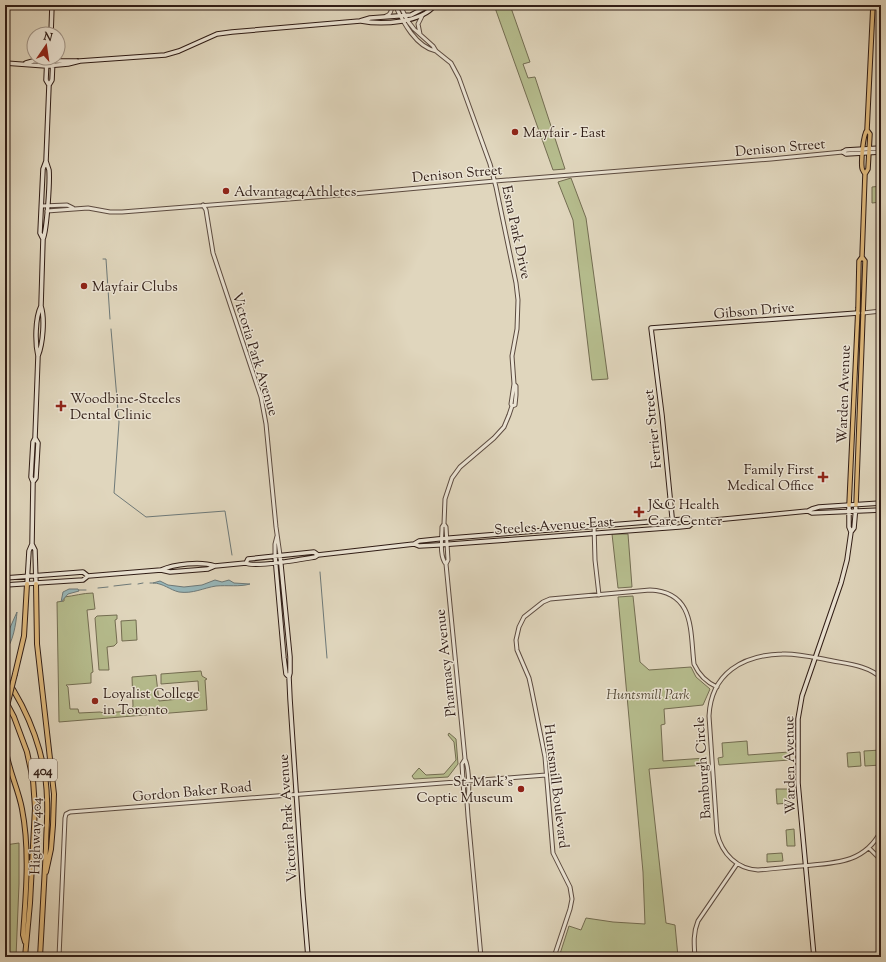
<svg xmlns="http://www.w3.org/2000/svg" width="886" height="962" font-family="'Sorts Mill Goudy',serif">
  <rect width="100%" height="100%" fill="#e0d6bd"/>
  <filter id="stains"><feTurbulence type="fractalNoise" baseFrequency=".005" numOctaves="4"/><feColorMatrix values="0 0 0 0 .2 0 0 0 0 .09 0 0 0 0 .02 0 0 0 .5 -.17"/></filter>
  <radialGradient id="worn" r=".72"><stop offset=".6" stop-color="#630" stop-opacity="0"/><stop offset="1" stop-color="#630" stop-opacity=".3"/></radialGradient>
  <path fill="#b6bd8e" stroke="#736d52" d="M494,5H510L530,62L523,64L528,78L535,77L565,169L553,170Z
    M881,23L880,59L881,62L877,61L879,24Z
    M571,178L586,218L608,379L592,380L573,220L558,182Z
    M881,186V202L872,203V187Z
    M612,534H628L632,587L618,588Z
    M93,593L95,609L87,610L93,672L91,673V683L66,685L68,687L70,709H78L79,713L100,712L104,713L130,711L133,706L132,677L156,675L159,701L199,697L198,681L161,684V674L201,671L202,676L207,679L205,680L207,710L59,722L57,602L64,601V597C74,596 83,593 93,593Z
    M633,596L640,662L649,670L691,667L696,677L710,689L703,705L664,709L665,724L661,725L663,761L706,758V765L649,769L666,923L675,925L678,957H559L569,926L581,930L586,918L613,922L645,924L643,872L618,597Z
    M117,615V619L115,620L117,643L114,646L107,647L109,670H99L95,618L97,616Z
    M136,620L137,640L122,641L121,621Z
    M449,733L456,739L458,764L448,777L414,779L412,776L419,768L426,775L444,774L456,760L454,742L448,735Z
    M747,741L748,755L789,752L790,760L719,765L718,758L723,757L722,743Z
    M881,750V765L865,766L864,751Z
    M860,752L861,766L848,767L847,753Z
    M776,789H789L790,803L777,804Z
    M794,829L795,846H787L786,830Z
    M19,843V884L16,957H5V845Z
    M782,853L783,861L767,862V854Z"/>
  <path fill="#97b7ba" stroke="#6e7978" d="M215,580L222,582L229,580L234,583L250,584C240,587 227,585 216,586C203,588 193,594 179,592C170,590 163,583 153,583L160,581L168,585L184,587L202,585Z
    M69,589H78L79,591L68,594L61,602L63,592Z
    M17,612C16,624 13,643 5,651V636L9,630Z"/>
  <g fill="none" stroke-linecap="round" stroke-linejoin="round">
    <path stroke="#6e7978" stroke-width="1" d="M103,259H106L110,319
      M111,329L119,422L114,493L146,517L225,511L232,555
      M320,572L327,658
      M150,583H153
      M138,584L143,583
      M114,586L131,584
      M98,588L108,587
      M79,590H86"/>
    <g stroke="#5c4b40" stroke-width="5">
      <path id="tertiary" d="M395,5C403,22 416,47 436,51
        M400,5L407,20L414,29L433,46L436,51L451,63L459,78L490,164L496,187L516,283L518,300L517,329L512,356L514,384L511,404L512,406L509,415L504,427L494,438L460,467L452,478L445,499L444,524L442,527C442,538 439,556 446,564
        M386,16C390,15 392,10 392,5
        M420,34L418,24L422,16
        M203,205L206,210L213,253L261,397L266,424L276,527L280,555
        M42,206L67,205L73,208
        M47,211L88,208L110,212H122L353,194L495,181L771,159L843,152
        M863,313L881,311
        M512,406L515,405L516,395V386L514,384
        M444,524L446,527L448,560L446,564L462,728L465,759L462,764L464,797L467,802L468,816L481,957
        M594,526L595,560L599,595
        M275,556V544L277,536
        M881,678C869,666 849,664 833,661C816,658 798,653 782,654C743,655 711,673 709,716L717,833C722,854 737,869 758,870C773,869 787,867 801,866C834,863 864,864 881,831
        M465,759C469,768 470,793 467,802
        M869,848L881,860
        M59,957L65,818L66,814L70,812L546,775
        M554,957L570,909L572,899L570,887L553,853L545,757L531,687L529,678L517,650L516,640L519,627L524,617L543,602L550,599L650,590C695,592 690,631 694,664C699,675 706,682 717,687
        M695,957C694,944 693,933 698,921L737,864"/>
    </g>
    <g stroke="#301d16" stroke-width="5.5">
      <path id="secondary" d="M361,21C382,25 421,23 435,5
        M51,34L52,5
        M47,58L46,80L49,85
        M5,63L46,66L68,64L80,61L165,55L179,51L217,34L232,32L360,21L370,18L411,15L430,5
        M26,63L33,61H77
        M843,152L846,154L881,152
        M843,152L846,150L881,148
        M43,239L40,233L43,169L46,161L49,85L52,80L53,58
        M38,356C43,344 45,318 41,306
        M33,482L36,478L38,443L35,438
        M849,505V527L851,532
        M808,511L812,509L819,507L881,503
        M673,527L662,415L651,328L858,313
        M32,544L35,550L36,584
        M414,544L419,546L438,545L679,527L689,526L694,522
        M280,555L290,657V673L289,677L290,699L303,896L308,957
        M275,556L284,658L286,674L289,677
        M246,563L248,559L314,552L318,555
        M161,570C174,564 201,561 215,566
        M5,578L83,572L88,576
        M27,584L29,551L32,544L33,482L31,477L33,442L35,438L38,356C35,343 35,318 41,306L43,239C47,230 50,181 49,170C48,167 47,164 46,161
        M5,585L83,580L88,576L161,570L170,572L208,569L215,566L246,563C254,568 303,559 315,557L318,555L414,544L419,541L438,539L672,520L688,519L694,522L808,511L812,513L881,510
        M814,957L798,783V719L802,696L841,583L847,560L851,532L854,528L856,505"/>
    </g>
    <g stroke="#301d16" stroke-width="5.5">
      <path id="primary" d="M865,174C864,172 862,170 862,168C861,161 863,135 867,130L873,5
        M849,505L858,308L859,261L862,257
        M856,505L865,261L862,257L865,174L868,169L870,134L867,130"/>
    </g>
    <g stroke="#301d16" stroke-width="6">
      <path id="motorway" d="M36,584L37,644L54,794L53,825L51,849L46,872
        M5,610V618
        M15,674L24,636L27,584
        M5,677C29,712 46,756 47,799C48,815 46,831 46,848C44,884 42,921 40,957
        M5,700L14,717L27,752L33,780L35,808L30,903L25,957
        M5,743C6,765 18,787 22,809C30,850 26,894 23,935L25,942"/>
    </g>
    <use href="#tertiary" stroke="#ebe4d4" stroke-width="3"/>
    <use href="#secondary" stroke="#ebe4d4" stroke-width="3.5"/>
    <use href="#primary" stroke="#e0bb7e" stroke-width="3.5"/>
    <use href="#motorway" stroke="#e0bb7e" stroke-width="4"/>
    <g stroke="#301d16" stroke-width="6" stroke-linecap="butt">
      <path id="motorway-bridge" d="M5,722L7,706L15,674"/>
    </g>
    <use href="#motorway-bridge" stroke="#e0bb7e" stroke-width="4"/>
  </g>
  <g fill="#8f2418" stroke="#ebe4d4" stroke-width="1.5">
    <circle cx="515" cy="132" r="4"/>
    <circle cx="226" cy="191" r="4"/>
    <circle cx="84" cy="286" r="4"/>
    <path d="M59 400h4v4h4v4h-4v4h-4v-4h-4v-4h4z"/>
    <path d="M821 471h4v4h4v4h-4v4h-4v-4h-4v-4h4z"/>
    <path d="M637 506h4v4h4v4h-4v4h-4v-4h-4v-4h4z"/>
    <circle cx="95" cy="701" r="4"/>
    <circle cx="521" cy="789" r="4"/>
  </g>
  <g text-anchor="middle" stroke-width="3" stroke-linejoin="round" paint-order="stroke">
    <rect fill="#ebe4d4" stroke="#68594f" stroke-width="1" x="29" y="759" width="28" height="22" rx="3"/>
    <g font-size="13" font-weight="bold" fill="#301d16">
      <text x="43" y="775">404</text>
    </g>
    <g font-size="14" fill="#301d16" stroke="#ebe4d4" text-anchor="start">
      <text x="523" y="137">Mayfair - East</text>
      <text x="234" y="196">Advantage4Athletes</text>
      <text x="92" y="291">Mayfair Clubs</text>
      <text x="70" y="403">Woodbine-Steeles<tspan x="70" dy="16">Dental Clinic</tspan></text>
      <text x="814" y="474" text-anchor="end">Family First<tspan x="814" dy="16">Medical Office</tspan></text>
      <text x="648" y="509">J&amp;C Health<tspan x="648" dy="16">Care Center</tspan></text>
      <text x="103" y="698">Loyalist College<tspan x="103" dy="16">in Toronto</tspan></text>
      <text x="513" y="786" text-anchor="end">St. Mark's<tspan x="513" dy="16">Coptic Museum</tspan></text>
    </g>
    <g font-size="14" fill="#301d16" stroke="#ebe4d4">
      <text transform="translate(780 147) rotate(-5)" y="5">Denison Street</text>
      <text transform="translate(457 173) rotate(-5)" y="5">Denison Street</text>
      <text transform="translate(517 232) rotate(78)" y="5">Esna Park Drive</text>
      <text transform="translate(754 310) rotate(-5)" y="5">Gibson Drive</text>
      <text transform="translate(256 354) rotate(73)" y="5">Victoria Park Avenue</text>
      <text transform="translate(843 394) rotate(-88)" y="5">Warden Avenue</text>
      <text transform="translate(652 429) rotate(-96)" y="5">Ferrier Street</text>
      <text transform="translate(554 525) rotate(-4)" y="5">Steeles Avenue East</text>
      <text transform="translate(445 663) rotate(-96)" y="5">Pharmacy Avenue</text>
      <text transform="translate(789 765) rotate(-91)" y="5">Warden Avenue</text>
      <text transform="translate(702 768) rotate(-94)" y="5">Bamburgh Circle</text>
      <text transform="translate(557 786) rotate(83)" y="5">Huntsmill Boulevard</text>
      <text transform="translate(192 791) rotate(-5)" y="5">Gordon Baker Road</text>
      <text transform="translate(287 818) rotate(-94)" y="5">Victoria Park Avenue</text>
      <text transform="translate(35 836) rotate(-89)" y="5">Highway 404</text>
    </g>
    <g font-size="14" font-style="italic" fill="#584d3a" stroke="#ebe4d4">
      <text x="648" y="699">Huntsmill Park</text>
    </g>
  </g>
  <rect width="886" height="962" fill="none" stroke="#e0d6bd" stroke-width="20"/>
  <rect x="6" y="6" width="874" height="950" fill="none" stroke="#301d16" stroke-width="2"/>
  <rect x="10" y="10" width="866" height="942" fill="none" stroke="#301d16"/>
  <g transform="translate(46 46) rotate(13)"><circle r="19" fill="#ebe4d4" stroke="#a09488"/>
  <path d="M0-3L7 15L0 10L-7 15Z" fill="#8f2418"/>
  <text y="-6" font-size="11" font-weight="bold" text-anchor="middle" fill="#301d16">N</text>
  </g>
  <rect width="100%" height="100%" filter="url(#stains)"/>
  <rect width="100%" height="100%" fill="url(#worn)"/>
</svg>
